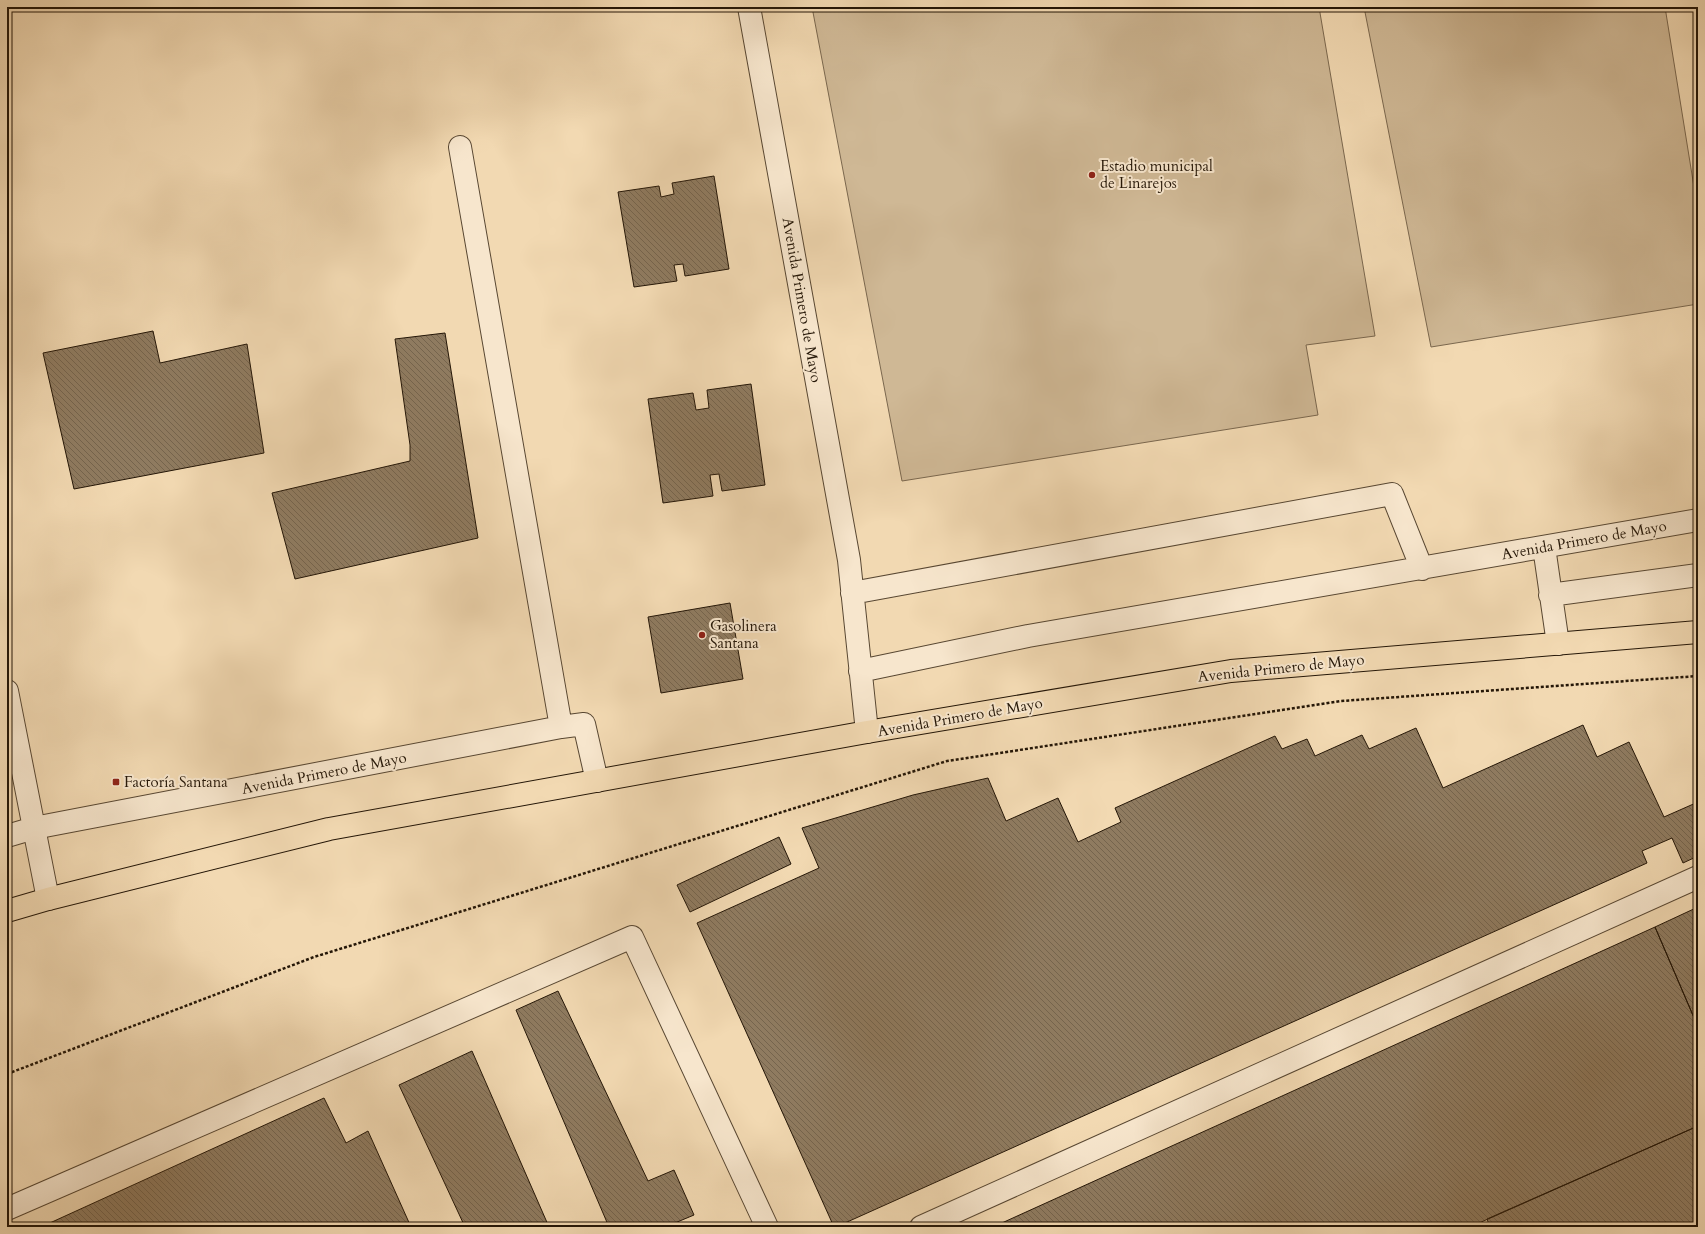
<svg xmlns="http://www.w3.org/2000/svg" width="1705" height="1234" font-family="Cardo,serif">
  <defs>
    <pattern id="building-back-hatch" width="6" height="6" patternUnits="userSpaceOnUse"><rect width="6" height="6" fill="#8f7b60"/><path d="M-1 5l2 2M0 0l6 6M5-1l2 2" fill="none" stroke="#75644d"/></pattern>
  </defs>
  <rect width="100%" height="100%" fill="#f2d9b2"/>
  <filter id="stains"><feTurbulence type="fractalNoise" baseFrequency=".005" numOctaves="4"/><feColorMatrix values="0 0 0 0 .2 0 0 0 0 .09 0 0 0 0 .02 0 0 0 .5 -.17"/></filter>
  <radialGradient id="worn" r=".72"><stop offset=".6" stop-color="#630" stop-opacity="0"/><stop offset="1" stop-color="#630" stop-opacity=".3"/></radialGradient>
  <path fill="#cfb895" stroke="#7a674e" d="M812,7H1319L1375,336L1306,345L1318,415L902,481Z
    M1364,7H1665L1698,212V304L1431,347Z"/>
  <path fill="url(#building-back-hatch)" stroke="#241607" d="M714,176L729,269L685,276L683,264L674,265L677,281L634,287L618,192L659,186L661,197L674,194L672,183Z
    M153,331L160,363L247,344L264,453L74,489L43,353Z
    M445,333L478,538L295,579L272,493L410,461V445L395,339Z
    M751,384L765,485L722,491L719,474L710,475L713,496L663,503L648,399L693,393L696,410L709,408L707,390Z
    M730,603L743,679L661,693L648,617Z
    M1583,725L1597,757L1629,742L1664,817L1698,802V856L1683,863L1672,838L1642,851L1647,863L836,1227H834L697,923L819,868L802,828L913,795L988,778L1006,821L1058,798L1078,842L1121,822L1115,808L1275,736L1282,749L1307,739L1315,756L1362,735L1369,749L1416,728L1443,788Z
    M779,837L791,864L690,912L677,885Z
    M1698,907V1027L1655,927Z
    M1655,927L1698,1027V1126L1470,1227H993Z
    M558,991L648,1181L674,1170L694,1215L670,1225L671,1227H609L516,1010Z
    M472,1051L549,1227H465L399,1085Z
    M324,1098L346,1143L368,1131L411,1227H41Z
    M1698,1126V1221L1685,1227H1490L1487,1219Z"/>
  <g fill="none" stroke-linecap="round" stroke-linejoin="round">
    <g stroke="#584732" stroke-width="24">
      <path id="minor" d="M749,7L849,560L867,732
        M460,147L561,727
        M1544,547L1558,644
        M852,593L1392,494L1422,569
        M1550,595L1698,575
        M860,671L1028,636L1698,520
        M7,691L48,899
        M7,836L34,828L561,727L584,724L597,781
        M7,1209L632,937L767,1227
        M921,1227L1698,877"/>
    </g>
    <g stroke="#241607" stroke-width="24">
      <path id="major" d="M7,911L48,899L329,829L867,732L1231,671L1698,632"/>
    </g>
    <path stroke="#241607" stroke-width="2.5" stroke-dasharray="3 2" stroke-linecap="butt" d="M7,1074L314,957L947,761L1341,701L1698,676"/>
    <use href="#minor" stroke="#f7e6cd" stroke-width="22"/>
    <use href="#major" stroke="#f2d9b2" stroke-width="22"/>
  </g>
  <g fill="#8f2418" stroke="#f7e6cd" stroke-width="1.5">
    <circle cx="1092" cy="175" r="4"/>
    <circle cx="702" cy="635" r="4"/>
    <rect x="112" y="778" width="8" height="8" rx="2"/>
  </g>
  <g text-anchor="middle" stroke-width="4" stroke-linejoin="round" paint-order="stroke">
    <g font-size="15" fill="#241607" stroke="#f7e6cd" text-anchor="start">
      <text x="1100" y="171">Estadio municipal<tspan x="1100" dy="17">de Linarejos</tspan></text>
      <text x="710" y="631">Gasolinera<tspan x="710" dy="17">Santana</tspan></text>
      <text x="124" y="787">Factoría Santana</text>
    </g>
    <g font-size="15" fill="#241607" stroke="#f7e6cd">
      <text transform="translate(802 300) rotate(80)" y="5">Avenida Primero de Mayo</text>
      <text transform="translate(1584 540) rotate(-10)" y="5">Avenida Primero de Mayo</text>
      <text transform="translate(1281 668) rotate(-6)" y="5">Avenida Primero de Mayo</text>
      <text transform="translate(960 717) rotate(-10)" y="5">Avenida Primero de Mayo</text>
      <text transform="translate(324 773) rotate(-11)" y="5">Avenida Primero de Mayo</text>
    </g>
  </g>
  <rect width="1705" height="1234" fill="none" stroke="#f2d9b2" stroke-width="24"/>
  <rect x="8" y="8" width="1689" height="1218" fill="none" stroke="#241607" stroke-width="2"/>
  <rect x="12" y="12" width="1681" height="1210" fill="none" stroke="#241607"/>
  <rect width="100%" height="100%" filter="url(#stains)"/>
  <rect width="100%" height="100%" fill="url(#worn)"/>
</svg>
